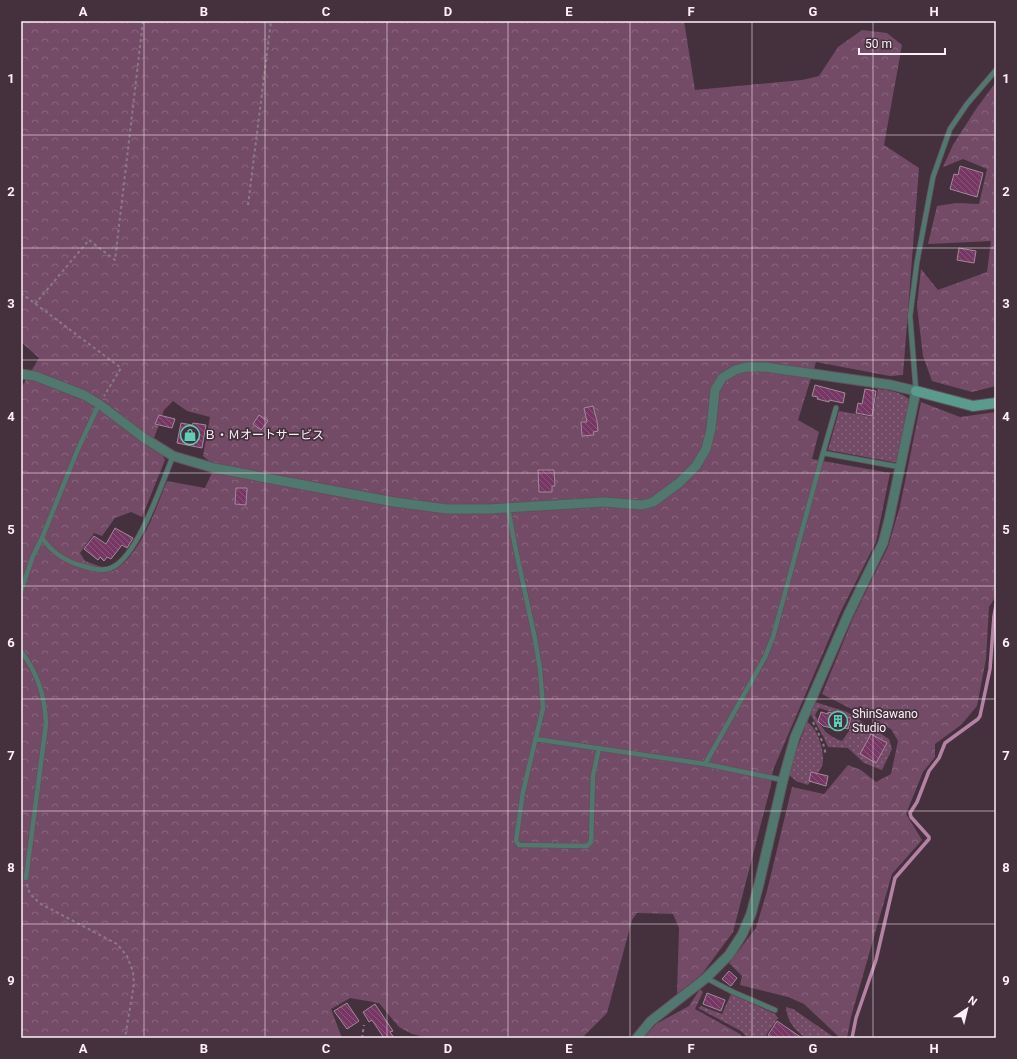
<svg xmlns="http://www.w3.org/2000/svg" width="1017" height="1059" font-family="Roboto,'Noto Sans JP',sans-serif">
  <defs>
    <pattern id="grass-dots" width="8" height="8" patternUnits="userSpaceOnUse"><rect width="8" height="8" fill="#744b67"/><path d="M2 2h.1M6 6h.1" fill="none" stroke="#89657e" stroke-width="1.8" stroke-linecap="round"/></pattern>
    <pattern id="forest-crowns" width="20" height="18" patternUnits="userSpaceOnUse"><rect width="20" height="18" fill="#744b67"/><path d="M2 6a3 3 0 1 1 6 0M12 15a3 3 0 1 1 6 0" fill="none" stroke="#89657e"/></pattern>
    <pattern id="building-back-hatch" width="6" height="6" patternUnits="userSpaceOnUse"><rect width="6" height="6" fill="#763764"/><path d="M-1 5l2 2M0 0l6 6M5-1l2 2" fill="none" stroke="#8a547b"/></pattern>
  </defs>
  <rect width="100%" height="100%" fill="#44313d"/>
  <path fill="url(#grass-dots)" fill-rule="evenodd" d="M878,389C891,391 903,392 912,402L898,463L828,450L839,411L872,417Z
    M815,702L847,712L889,739L892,749L882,770L864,763L848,748L828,747L823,736L810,713ZM819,708L852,718L849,731L842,741C826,735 823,730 815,715Z
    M807,722C818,728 826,754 822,766C820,772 812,779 808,785L796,781L788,774Z
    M731,994L775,1014L778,1018L766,1035L770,1038H748L741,1031L698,1008L701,1006L722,1014Z
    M786,1007L793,1009L835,1038H802L803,1036C793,1028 787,1020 786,1007Z"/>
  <path fill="url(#forest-crowns)" fill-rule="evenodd" d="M21,21H684L695,90L802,80L819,76L838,47L862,30L887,33L902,45L884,145L919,168L903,375L890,376L816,362L798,420L819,432L812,459L890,473L876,542L841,611L773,770L771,785L733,932L702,974L677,994L679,928L673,914L637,913L632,920L607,1013L582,1038H429L412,1034L399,1027L379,1003L350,998L331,1009L342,1038H21V385H23L39,358L21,342ZM173,401L187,411L210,417L203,456L215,466L205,488L167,481C156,508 146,539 126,561C122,565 117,568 113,571L85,561L80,553L94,533L102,536L115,518L131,512L142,517L165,460L154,438L164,410Z
    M996,82V386L972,392L932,381L923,356L917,306L921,269L938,290L987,272L991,241L928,244L937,206L956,203L979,204L987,169L963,159L943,167L953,145L976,109Z
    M921,402L960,417L996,412V596L989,607L986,659L977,706L961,725L935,744V757L923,772L906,814L922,840L892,874L851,1017L847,1038H838V1036L804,1004L788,997L740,985L742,976L729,963L756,928L767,891L792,787L824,794L848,765L861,770L876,782L891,774L898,741L891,729L822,694L853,618L888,547L900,506Z
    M700,989L703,992L695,1009L740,1034L744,1038H644L656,1024L689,1006Z"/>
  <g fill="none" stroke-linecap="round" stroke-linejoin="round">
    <path stroke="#b582a5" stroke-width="3.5" d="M852,1038L856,1018L876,960L895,878L929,839V837L911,817L910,813L917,802L929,771L939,758L945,743L978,719L980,716L990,669L994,616L996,605"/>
  </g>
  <path fill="url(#building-back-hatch)" stroke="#a18a99" d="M960,166L983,173L977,197L950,189L954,174L958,175Z
    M959,248L976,251L974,263L957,260Z
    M815,385L845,393L843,403L829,400V402L817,399L818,397L812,396Z
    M865,389L876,391L872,416L856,413L858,403L862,404Z
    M593,406L597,421L598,431L593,432L594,435L582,436L581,422H587L584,408Z
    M159,415L175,419L172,428L155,424Z
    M259,415L268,421L261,430L253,424Z
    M181,423L192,425L193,423L206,425L202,448L177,443Z
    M538,470H554L555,486H552V492H539Z
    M236,488H247L246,505L235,504Z
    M115,528L133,538L127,548L122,545L111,559L107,557L104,561L100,557L98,560L84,549L94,536L106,544Z
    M821,712L828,714V712L851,718L848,729L833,724L832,728L823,726L818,721Z
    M871,734L887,743L876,763L860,754Z
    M811,772L828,776L826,786L809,781Z
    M729,971L737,978L731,986L722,979Z
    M707,993L725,1000L721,1011L703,1004Z
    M347,1003L359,1021L347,1029L334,1011Z
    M375,1004L393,1031L390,1032L394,1038H384L372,1020L369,1022L363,1012Z
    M777,1021L802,1038H773L768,1035Z"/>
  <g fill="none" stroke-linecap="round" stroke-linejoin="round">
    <g stroke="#62505b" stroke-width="6">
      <path id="lane" d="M916,391L910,316L917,262L933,177L950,129L967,104L996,70
        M99,404L78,449L42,538C52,552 66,562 83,566C92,569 105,572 113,567C138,555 162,483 173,456
        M823,453L836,408
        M508,508L515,546L535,639L540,669L543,708L523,792L516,841L519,845L587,846L591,842L593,776L599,748
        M21,591L33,556L42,538
        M21,651C38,674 45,696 46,724L26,878
        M535,739L705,764L783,780
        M705,764L765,657L773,637L823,453L900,467
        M706,978L733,992L775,1010"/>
    </g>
    <g stroke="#62505b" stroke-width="11">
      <path id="street" d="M21,374L35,376L84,395L99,404L144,438L173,456L214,468L394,502L447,509H489L604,502L642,505L653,502L679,483L696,466L706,449L711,429L715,390L722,378L735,370L746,367H765L891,385L916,391L889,520L883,543L848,615L795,737L783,780L759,884L751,914L742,935L729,955L706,978L651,1021L637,1038"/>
    </g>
    <g stroke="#62505b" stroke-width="12">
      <path id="secondary" d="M916,391L973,406L996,403"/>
    </g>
    <path stroke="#8a7a84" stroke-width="2" stroke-dasharray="3 3" stroke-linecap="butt" d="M248,205L271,21
      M21,293L121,368L104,396
      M35,304L89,240L115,260L143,21
      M813,722L823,743L826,755
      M27,884C28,894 34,898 41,904L117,944L127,956L133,972L134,984L125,1038
      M362,1038L364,1025
      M995,1038L996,1035"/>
    <use href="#lane" stroke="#50786f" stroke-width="4.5"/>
    <use href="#street" stroke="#50786f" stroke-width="9"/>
    <use href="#secondary" stroke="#599c8d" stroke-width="10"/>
  </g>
  <path fill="none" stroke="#fdf0f8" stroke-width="1" stroke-opacity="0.55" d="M144,21V1038M265,21V1038M387,21V1038M508,21V1038M630,21V1038M752,21V1038M873,21V1038M21,135H996M21,248H996M21,360H996M21,473H996M21,586H996M21,699H996M21,811H996M21,924H996"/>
  <defs>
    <g id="shop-ring" transform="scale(1)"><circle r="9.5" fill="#44313d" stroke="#5eceb7" stroke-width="1.5"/><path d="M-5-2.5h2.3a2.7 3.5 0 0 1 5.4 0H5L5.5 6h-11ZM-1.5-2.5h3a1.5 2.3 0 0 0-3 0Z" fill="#5eceb7"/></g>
    <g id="building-ring" transform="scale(1)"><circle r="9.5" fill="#44313d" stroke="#5eceb7" stroke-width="1.5"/><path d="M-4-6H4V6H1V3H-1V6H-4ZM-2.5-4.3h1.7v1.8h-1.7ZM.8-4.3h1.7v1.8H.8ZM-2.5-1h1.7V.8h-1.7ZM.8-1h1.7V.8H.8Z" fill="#5eceb7"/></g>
  </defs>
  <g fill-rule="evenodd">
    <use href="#shop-ring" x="190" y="435"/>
    <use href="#building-ring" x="838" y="721"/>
  </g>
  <g text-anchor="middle" stroke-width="3.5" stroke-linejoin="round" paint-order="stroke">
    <g font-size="12" fill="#fdf0f8" stroke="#44313d" text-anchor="start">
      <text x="204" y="439">Ｂ・Ｍオートサービス</text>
      <text x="852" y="718">ShinSawano<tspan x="852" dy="14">Studio</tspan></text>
    </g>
  </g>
  <rect width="1017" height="1059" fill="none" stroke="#44313d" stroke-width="44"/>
  <g transform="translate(967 1009) rotate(35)" stroke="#44313d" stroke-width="3" paint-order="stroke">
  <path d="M0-3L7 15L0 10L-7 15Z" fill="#fdf0f8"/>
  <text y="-6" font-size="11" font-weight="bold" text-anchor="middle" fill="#fdf0f8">N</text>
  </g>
  <path d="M859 48v6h86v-6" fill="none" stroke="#fdf0f8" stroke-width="2"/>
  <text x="865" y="48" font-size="12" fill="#fdf0f8" stroke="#44313d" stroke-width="3" paint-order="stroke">50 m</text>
  <rect x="22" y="22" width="973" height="1015" fill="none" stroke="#fdf0f8" stroke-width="1.5"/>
  <g font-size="13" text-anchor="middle" font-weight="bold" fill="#fdf0f8">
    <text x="83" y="16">A</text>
    <text x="204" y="16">B</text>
    <text x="326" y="16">C</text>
    <text x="448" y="16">D</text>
    <text x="569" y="16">E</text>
    <text x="691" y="16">F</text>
    <text x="813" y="16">G</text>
    <text x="934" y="16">H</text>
    <text x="11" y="83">1</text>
    <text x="1006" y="83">1</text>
    <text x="11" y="196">2</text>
    <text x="1006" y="196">2</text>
    <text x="11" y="308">3</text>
    <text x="1006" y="308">3</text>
    <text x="11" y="421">4</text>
    <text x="1006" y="421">4</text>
    <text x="11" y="534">5</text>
    <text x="1006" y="534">5</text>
    <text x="11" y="647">6</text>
    <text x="1006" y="647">6</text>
    <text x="11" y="760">7</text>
    <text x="1006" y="760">7</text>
    <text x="11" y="872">8</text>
    <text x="1006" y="872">8</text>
    <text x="11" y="985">9</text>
    <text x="1006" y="985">9</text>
    <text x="83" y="1053">A</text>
    <text x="204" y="1053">B</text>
    <text x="326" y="1053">C</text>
    <text x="448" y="1053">D</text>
    <text x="569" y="1053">E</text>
    <text x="691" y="1053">F</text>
    <text x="813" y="1053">G</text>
    <text x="934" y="1053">H</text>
  </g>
</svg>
